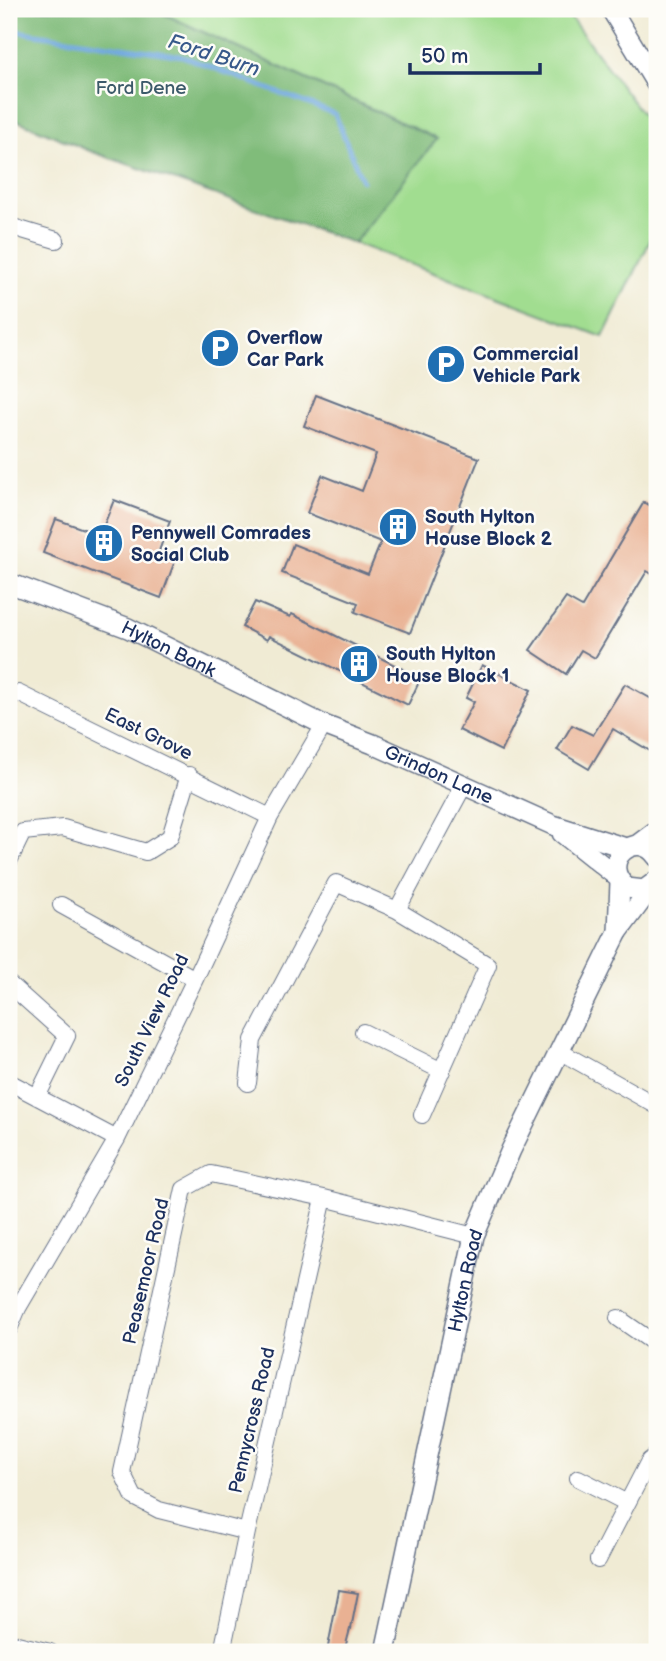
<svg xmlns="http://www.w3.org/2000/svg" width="666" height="1661" font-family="'Balsamiq Sans',sans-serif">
  <rect width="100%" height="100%" fill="#fdfcf7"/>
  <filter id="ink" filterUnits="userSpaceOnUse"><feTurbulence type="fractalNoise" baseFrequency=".0143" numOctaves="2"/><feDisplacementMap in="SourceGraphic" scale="14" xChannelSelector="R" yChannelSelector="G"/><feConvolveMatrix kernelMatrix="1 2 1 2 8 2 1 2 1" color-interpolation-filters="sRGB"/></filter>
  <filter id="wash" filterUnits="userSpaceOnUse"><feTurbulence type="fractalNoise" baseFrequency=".00686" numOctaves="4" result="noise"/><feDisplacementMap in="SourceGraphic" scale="28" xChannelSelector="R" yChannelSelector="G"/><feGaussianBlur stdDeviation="1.57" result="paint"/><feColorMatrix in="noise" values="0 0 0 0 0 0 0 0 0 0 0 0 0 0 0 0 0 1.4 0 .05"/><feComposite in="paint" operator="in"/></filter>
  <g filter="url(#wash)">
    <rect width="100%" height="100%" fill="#f0ebd4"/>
    <path fill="#a1dd90" stroke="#5e8677" stroke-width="2" d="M153,9H564L657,134V227L603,337L354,243L437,139Z"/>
    <path fill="#80bc7a" stroke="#4e766c" stroke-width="2" d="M9,9H153L437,139L354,243L90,151L9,117Z"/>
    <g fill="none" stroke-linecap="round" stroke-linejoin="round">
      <path stroke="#6fa8df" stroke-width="5" d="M9,30L182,56L335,114L362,181"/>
    </g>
    <g id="blocks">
      <path fill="#e9b193" d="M316,395L479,458L410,633L355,612L358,603L282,573L293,544L368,574L381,542L307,513L322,475L362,491L376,454L304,426Z
        M114,500L170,521L159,551L176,558L161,598L43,553L56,519L100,535Z
        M644,502L657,510V577L647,571L595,658L581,650L566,674L530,650L566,598L582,607Z
        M255,602L290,617L292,614L421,678L408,705L269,636L267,640L242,627Z
        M482,665L531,690L501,751L459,730L474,702L466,698Z
        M625,684L657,702V755L613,729L589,769L557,750L572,725L593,735Z
        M339,1590L358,1593L351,1629H350L344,1652H327Z"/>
    </g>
  </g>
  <g filter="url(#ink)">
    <use href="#blocks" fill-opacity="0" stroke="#667187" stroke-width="2"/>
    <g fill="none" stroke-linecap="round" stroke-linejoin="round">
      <g stroke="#667187" stroke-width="18">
        <path id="minor" d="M9,226L56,240
          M9,695L18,693L270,817
          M9,861L23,832L63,828L146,852L170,837L189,775
          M61,905L195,979
          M397,910L464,785
          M9,984L67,1036L37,1097
          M363,1032L442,1071
          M559,1051L657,1106
          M9,1082L117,1139
          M248,1083L253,1040L336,883L397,910L488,965L422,1115
          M618,1318L657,1345
          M9,1329L18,1308L117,1139L195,979L270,817L324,725
          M578,1478L627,1503
          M247,1532L159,1510L134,1497L122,1472L184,1189L211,1174L324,1198L474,1236
          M598,1560L649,1461L657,1455
          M9,1642L50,1652
          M222,1652L247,1532L324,1198"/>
      </g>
      <g stroke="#667187" stroke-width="22">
        <g id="tertiary">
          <path d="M611,9L657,85"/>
          <path id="s1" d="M9,583L128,628L324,725L373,744L553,825L626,848"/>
          <path d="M562,833L616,876"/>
          <path d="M637,845L657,830"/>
          <path d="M655,882L644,890L627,888C596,862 637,827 657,857"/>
          <path d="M618,932L620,882"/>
          <path id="s2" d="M385,1652L474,1236L511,1150L612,944L618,932L656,881"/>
        </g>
      </g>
      <use href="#minor" stroke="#fff" stroke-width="16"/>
      <use href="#tertiary" stroke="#fff" stroke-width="19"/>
    </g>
  </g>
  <defs>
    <g id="parking-disc" transform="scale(2.0125)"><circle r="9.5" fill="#1f6fb2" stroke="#fdfcf7"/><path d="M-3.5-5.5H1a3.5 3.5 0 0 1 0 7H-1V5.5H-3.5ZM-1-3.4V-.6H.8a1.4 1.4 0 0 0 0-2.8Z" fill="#fff"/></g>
    <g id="building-disc" transform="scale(2.0125)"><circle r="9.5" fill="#1f6fb2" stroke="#fdfcf7"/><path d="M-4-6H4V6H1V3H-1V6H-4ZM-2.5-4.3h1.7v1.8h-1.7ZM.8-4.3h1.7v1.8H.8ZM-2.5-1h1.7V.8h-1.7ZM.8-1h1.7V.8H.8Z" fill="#fff"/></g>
  </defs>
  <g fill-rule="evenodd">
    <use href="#parking-disc" x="220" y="348"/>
    <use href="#parking-disc" x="446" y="364"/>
    <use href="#building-disc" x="398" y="527"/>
    <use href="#building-disc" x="104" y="543"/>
    <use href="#building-disc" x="359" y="664"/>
  </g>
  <g text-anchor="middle" stroke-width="5" stroke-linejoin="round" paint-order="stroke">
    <g font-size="19" fill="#3c5a6a" stroke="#fdfcf7">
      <text x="141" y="94">Ford Dene</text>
    </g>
    <g font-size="19" font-weight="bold" fill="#1b2f5e" stroke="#fdfcf7" text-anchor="start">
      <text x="247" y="344">Overflow<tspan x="247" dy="22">Car Park</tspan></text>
      <text x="473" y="360">Commercial<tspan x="473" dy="22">Vehicle Park</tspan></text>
      <text x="425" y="523">South Hylton<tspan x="425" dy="22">House Block 2</tspan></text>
      <text x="131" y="539">Pennywell Comrades<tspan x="131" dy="22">Social Club</tspan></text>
      <text x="386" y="660">South Hylton<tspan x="386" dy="22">House Block 1</tspan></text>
    </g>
    <g font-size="19" fill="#1b2f5e" stroke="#fdfcf7">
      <text dy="7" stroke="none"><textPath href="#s1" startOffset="173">Hylton Bank</textPath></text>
      <text transform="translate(149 733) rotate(26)" y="7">East Grove</text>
      <text dy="7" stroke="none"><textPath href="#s1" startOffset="471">Grindon Lane</textPath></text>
      <text transform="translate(151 1020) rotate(-64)" y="7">South View Road</text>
      <text transform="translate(145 1271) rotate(-77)" y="7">Peasemoor Road</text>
      <text dy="7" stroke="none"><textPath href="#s2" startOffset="380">Hylton Road</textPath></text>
      <text transform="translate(251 1420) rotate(-77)" y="7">Pennycross Road</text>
    </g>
    <g font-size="21" font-style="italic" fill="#38598b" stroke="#fdfcf7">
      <text transform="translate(214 55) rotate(18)" y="7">Ford Burn</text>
    </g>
  </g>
  <rect width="666" height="1661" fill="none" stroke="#fdfcf7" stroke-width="35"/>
  <path d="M410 63v10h130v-10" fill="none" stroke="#1b2f5e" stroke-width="3.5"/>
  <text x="421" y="63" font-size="21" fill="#1b2f5e" stroke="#fdfcf7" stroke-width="5" paint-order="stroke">50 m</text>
</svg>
